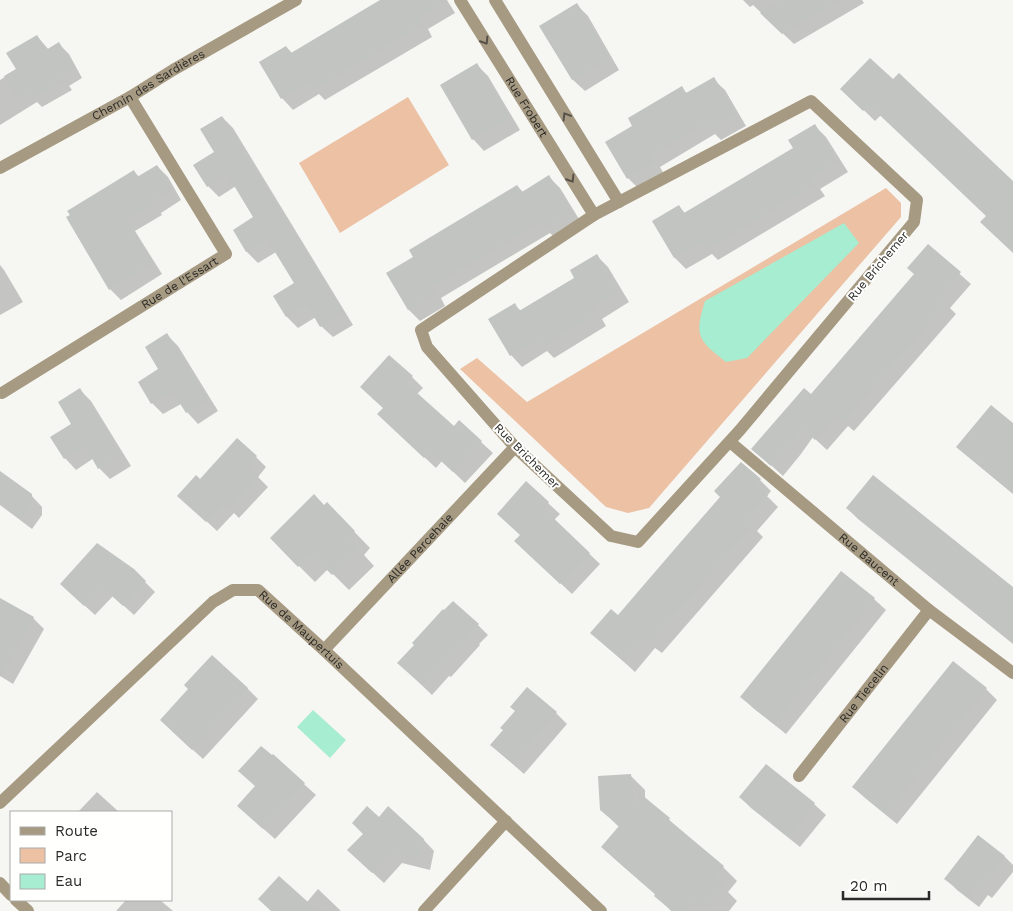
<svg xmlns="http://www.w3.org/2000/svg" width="1013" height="911" font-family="'Work Sans',sans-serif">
  <rect width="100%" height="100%" fill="#f6f6f3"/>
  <path fill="#ecc1a4" d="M408,97L449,165L340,233L299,163Z
    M886,188L901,203V217L649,508L628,513L606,507L460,369L477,358L527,402Z"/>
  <path fill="#a6edd1" d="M844,223L859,243L747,358L726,362C698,340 694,336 705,301Z
    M313,710L346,740L330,758L297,727Z"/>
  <path fill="#0003" d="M382,0H447L455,13L428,29L432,37L325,100L319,94L293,110L282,98L261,62L286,47L292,53Z
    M743,0H862L864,3L794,44L753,5L750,7Z
    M577,5L588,16L619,70L585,91L573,80L541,26Z
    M37,36L49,50L59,44L69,54L82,78L69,86L72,90L42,107L37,102L0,125V80L17,69Z
    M477,65L488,76L520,130L484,151L473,139L442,86Z
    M713,79L725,90L746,126L721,140L715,134L660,167L664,174L639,189L628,178L606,142L634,126L681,88L688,94Z
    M842,89L1013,183V252L988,216L881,115L875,121Z
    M222,117L233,128L353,325L333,337L321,326L316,317L298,328L287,317L274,296L295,283L276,252L258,263L247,252L235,230L255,218L236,186L219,197L208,186Z
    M815,126L826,137L848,172L820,189L825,196L718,260L712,254L686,269L675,258L653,222L679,207L685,213L795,148Z
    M157,166L168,177L181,200L161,213L162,215L135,231L162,274L121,300L110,289L134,171L139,177Z
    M549,177L560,188L582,224L556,239L550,233L441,298L445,306L420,321L409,310L388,274L414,257L517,186L523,192Z
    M928,246L971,284L950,308L956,314L854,431L848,426L827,450L813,437L801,454L783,476L753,449L811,395L915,274Z
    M597,256L608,267L629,302L602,319L606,326L554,358L547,351L522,367L511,355L489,320L515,305L521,311L576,278Z
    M0,265L4,270L23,302L0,315Z
    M167,335L178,346L218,411L198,424L187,412L181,404L163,414L152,403Z
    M412,377L423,388L417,394L454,428L459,422L493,453L465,483L442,461L436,468L390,425L384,408L372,398Z
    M80,390L91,401L131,466L110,479L99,468L94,458L76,470L65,458Z
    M238,439L266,467L258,477L268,487L239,518L234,513L217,531L189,505Z
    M0,473L31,495L42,507V515L32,529L0,505Z
    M760,480L771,491L767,496L778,507L757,531L763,537L662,653L655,648L635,672L592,633L618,616L722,497Z
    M526,483L560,514L554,520L600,564L572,594L527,552L521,535Z
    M324,506L343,520L370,548L364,555L374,566L349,590L328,569L315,582L271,538Z
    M847,508L1013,589V644L858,519Z
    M133,570L155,592L134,615L113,596L95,615L72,594Z
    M842,573L874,599L886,610L786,734L753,708L742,697Z
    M0,599L33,618L44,629L13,684L0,676Z
    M478,625L488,635L479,644L480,645L451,677L449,676L432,695L409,673Z
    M247,688L258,699L203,759L172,731Z
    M527,689L556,713L567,724L524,774L491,745L504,730L517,712Z
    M986,689L997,700L897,824L865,798L854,787Z
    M273,756L316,795L275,839L250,817L256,787Z
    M766,766L814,804L826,815L800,847L751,808L740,797Z
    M630,775L645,790V799L723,867L737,881L728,892L737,901L729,911H671L656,895L617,861L603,847L619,827L602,810Z
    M97,792L119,812H78Z
    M379,818L423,839L434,851L430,870L402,863L384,883L360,861Z
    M978,836L1005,857L1013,865V872L992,898L988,895L979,907L957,890L946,879Z
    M318,889L341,911H271L307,902Z
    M126,900H160L173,911H116Z"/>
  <path fill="#c1c4c1" d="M380,0H447L418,17L422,25L313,90L308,83L281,99L259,62L286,46L291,53Z
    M782,0H839L782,34L760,13Z
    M577,3L609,58L572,80L539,26Z
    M37,35L46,50L59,42L74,68L60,76L63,80L38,95L31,98L28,92L18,98L4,76L16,69L6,53Z
    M870,58L893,79L899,73L1013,181V253L980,222L986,216L924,157L869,105L863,111L840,89Z
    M477,63L510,118L472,140L440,85Z
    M714,77L736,114L709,130L705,123L650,156L654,163L627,179L605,142L632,126L628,118L682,86L686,93Z
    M222,116L343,313L320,327L307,305L286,317L273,296L294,283L267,239L246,252L233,230L253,217L227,174L207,187L193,165L214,152L200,129Z
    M815,124L837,161L810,177L815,184L706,250L701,242L674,258L652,221L679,205L684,213L793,148L788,140Z
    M157,165L172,189L151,202L153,204L126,220L153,263L109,290L66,217L70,215L67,211L134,170L137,177Z
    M549,175L572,213L544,229L540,222L431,287L435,294L408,310L386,273L413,257L409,250L517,185L522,192Z
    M928,244L961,272L940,297L946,303L843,422L836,416L815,440L801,427L791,443L771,466L751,449L804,388L811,394L914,274L907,268Z
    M597,254L619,291L592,307L596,314L542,347L537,340L510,356L488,319L515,303L519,311L574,278L570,270Z
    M167,333L208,400L186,413L172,391L151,404L138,382L158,369L145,347Z
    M389,355L413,376L406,383L454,426L459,420L482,441L453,472L430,451L424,458L377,414L383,408L360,387Z
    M80,388L121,455L98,469L85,446L64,459L50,437L71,424L58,402Z
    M991,405L1013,423V494L956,447Z
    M237,438L257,456L248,466L259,476L229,509L224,504L206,522L177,496L196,475L200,479Z
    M741,462L761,479L756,485L768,495L747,519L753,525L650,643L644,638L623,661L590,633L611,609L618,615L679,544L720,497L714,491Z
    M0,471L32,494V503L21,518L0,503Z
    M873,475L1013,587V642L846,508Z
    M526,481L549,502L544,509L590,553L560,584L514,541L520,535L497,514Z
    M314,494L324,505L327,502L355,531L348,538L359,549L332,575L311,554L298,567L270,538Z
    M97,543L134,569L146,581L123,606L102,587L84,606L60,584Z
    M841,571L875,598L774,724L740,697Z
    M0,598L34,617L0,677Z
    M453,601L479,624L470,633L471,634L440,668L439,667L422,685L397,663L414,645L412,643L443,609L444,610Z
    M212,655L248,688L192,750L160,720L188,689L184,685Z
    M953,661L987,688L886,814L852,787Z
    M527,687L557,712L513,764L490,745L503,730L500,728L515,711L510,707Z
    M261,746L272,755L273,754L305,783L263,829L237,806L255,786L238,771Z
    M766,764L815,803L788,837L739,797Z
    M631,774L633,805L642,795L670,818L669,820L724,866L714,878L724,886L704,909L695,900L686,911H672L654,896L655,894L601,847L619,826L600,810L598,776Z
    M367,806L379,817L388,806L424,839L419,859L390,853L372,873L347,850L363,834L352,823Z
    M978,835L1005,856L981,888L976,885L967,896L944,879Z
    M279,876L318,911H271L258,899Z"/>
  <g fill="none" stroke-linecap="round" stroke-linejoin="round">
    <g stroke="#a79a82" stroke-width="12">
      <path id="s1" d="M460,0L594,215"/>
      <path d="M495,0L619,202"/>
      <path d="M811,101L917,200L914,222L740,430L638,542L611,536L515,447L427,347L421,330L594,215Z"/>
      <path id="s2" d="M0,168L130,97L173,70L296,0"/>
      <path id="s3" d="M2,393L226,254L130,97"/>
      <path id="s4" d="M730,442L929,610L1013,673"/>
      <path id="s5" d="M324,650L515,447"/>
      <path id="s6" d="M799,776L929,610"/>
      <path id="s7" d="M0,803L213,602L233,590H258L324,650L601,911"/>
      <path d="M0,883L11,895"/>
      <path d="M16,900L28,911"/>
      <path d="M424,911L506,821"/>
    </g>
  </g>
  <defs><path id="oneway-chevron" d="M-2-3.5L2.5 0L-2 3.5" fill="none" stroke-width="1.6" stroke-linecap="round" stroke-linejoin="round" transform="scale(1.25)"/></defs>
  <g stroke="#565148">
    <use href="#oneway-chevron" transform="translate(485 41) rotate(58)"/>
    <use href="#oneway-chevron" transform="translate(566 116) rotate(-121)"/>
    <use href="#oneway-chevron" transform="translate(571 179) rotate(58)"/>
  </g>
  <g text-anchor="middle" stroke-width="4" stroke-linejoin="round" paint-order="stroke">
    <g font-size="12" fill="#2a2a28" stroke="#fffffe">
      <text dy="4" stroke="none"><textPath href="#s2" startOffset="170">Chemin des Sardières</textPath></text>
      <text dy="4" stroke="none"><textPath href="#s1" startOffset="126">Rue Frobert</textPath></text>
      <text transform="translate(878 266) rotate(-50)" y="4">Rue Brichemer</text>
      <text dy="4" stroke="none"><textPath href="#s3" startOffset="209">Rue de l'Essart</textPath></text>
      <text transform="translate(527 456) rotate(45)" y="4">Rue Brichemer</text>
      <text dy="4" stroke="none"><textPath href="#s5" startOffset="140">Allée Percehaie</textPath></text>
      <text dy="4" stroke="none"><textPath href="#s4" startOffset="182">Rue Baucent</textPath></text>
      <text dy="4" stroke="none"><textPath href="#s7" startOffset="400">Rue de Maupertuis</textPath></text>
      <text dy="4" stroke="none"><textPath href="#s6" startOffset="105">Rue Tiecelin</textPath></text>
    </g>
  </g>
  <rect x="10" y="811" width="162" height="90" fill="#fffffe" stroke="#aaaaa8"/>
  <rect x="20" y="827" width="25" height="8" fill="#a79a82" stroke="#aaaaa8"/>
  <text x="55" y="836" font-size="15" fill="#2a2a28">Route</text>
  <rect x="20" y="848" width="25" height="15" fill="#ecc1a4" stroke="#aaaaa8"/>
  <text x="55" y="861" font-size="15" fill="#2a2a28">Parc</text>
  <rect x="20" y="874" width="25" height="15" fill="#a6edd1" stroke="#aaaaa8"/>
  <text x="55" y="886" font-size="15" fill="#2a2a28">Eau</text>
  <path d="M843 891v8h86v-8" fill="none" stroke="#2a2a28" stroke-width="2.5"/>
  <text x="850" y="891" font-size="15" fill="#2a2a28" stroke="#fffffe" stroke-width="4" paint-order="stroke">20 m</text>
</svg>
